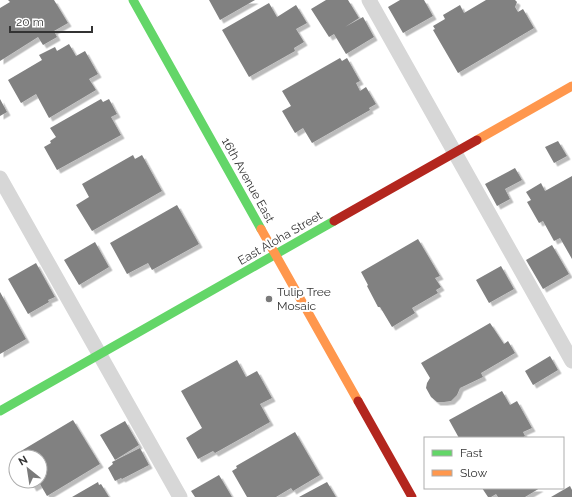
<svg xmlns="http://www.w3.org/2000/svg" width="572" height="497" font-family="Raleway,sans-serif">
  <defs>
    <filter id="shadow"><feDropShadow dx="3.5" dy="3.5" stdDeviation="0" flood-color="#0004"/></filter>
  </defs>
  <rect width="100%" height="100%" fill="#fff"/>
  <path fill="#818181" filter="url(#shadow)" d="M8,0H54L68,23L54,31L57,37L43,45L38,37L0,61V8L10,2Z
    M209,0H255L220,20Z
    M326,0H348L359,18L345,27L363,17L374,37L346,54L334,34L329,37L311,9Z
    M400,0H424L433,16L403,33L388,7Z
    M486,0H515L517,2L515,7L518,12L523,9L534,28L458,73L433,30L435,29L433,26L445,19L443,15L460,5L464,13Z
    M269,3L277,17L296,5L307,23L296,29L304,42L294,48L295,51L249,77L222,30Z
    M69,44L76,56L85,51L98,74L89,79L96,90L49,118L36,94L21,103L8,80L42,60L39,55L55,47L57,51Z
    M340,58L342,61L347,58L360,81L356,83L360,91L366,87L376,104L369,108L370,110L312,143L303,128L295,133L282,111L291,106L282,91Z
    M0,99L7,112L0,116Z
    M101,99L103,102L109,99L117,114L111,117L121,135L57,170L44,147L51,143L50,141L56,137L50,128Z
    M558,141L567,156L554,163L545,147Z
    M133,155L135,159L142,155L162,191L92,231L76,205L89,197L82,184Z
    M515,168L522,180L505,189L510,199L497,206L485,184Z
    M572,176V259L560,238L554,241L543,221L539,223L527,202L531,200L526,192L541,183L545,191Z
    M177,205L199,244L152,270L148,263L127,274L110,243Z
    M418,239L440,276L435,278L441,287L436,290L438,293L412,308L415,313L392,327L380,307H378L367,286L368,285L361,272Z
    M95,242L109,267L79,285L64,260Z
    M552,245L569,274L543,289L526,260Z
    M36,263L55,297L48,300L49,302L28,314L8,279Z
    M501,266L514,289L489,303L476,280Z
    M0,292L26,339L0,354Z
    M490,323L504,344L508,341L515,353L481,373L483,377L460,388L457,395L451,401L444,402H437L431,397L426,388L427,383L430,378L421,363Z
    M550,356L558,370L533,385L525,371Z
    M237,360L246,377L257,371L272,398L260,404L270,422L215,453L213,451L198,459L186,438L202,428L181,391Z
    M502,391L510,405L517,401L532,428L523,432L525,436L522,438H462L461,437L459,438L449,420Z
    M73,420L100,464L47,496L40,484L33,488L29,481H40V457H25L21,451Z
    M125,421L139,445L115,460L100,435Z
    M295,432L320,475L293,491L291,488L276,497H247L232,471L237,468L236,466Z
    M140,448L149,465L122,479L121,478L115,481L108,468L113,464L112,462Z
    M219,475L232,497H195L191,491Z
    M98,482L99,485L101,484L109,497H72Z
    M327,482L336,497H299Z
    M570,486L572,490V497H551Z
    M482,488H540L525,497H498L496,494L491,497H488Z"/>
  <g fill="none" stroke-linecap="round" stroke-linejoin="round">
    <path stroke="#d7d7d7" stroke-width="15" d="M369,0L572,361
      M0,178L180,497"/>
    <path stroke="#63d668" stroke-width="9" d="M133,0L261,229
      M0,411L334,221"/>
    <path stroke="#ff974d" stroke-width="9" d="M477,140L572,86
      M261,229L358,401"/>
    <path stroke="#b3261e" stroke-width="9" d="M334,221L477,140
      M358,401L412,497"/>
  </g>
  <circle fill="#7a7a7a" stroke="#fff" stroke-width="1.5" cx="269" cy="299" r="4"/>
  <g text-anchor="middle" stroke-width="4" stroke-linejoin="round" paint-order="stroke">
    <g font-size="12" fill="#333" stroke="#fff">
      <text transform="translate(248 180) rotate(61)" y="4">16th Avenue East</text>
      <text transform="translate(280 238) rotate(-30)" y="4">East Aloha Street</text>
    </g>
    <g font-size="12" fill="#333" stroke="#fff" text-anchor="start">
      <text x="277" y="296">Tulip Tree<tspan x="277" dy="14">Mosaic</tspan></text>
    </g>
  </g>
  <rect x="424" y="437" width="140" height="52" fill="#ffffff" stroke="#adadad"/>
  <rect x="432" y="450" width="20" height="6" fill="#63d668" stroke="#adadad"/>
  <text x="460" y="457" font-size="12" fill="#333333">Fast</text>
  <rect x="432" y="470" width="20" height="6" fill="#ff974d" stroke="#adadad"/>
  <text x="460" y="477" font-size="12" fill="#333333">Slow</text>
  <g transform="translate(28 469) rotate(330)"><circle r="19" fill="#ffffff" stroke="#adadad"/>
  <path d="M0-3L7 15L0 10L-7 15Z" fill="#7a7a7a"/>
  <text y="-6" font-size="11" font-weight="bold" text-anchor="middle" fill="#333333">N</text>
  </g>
  <path d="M10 26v6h82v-6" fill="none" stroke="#333333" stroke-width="2"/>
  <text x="16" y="26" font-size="12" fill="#333333" stroke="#ffffff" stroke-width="3" paint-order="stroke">20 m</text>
</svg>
